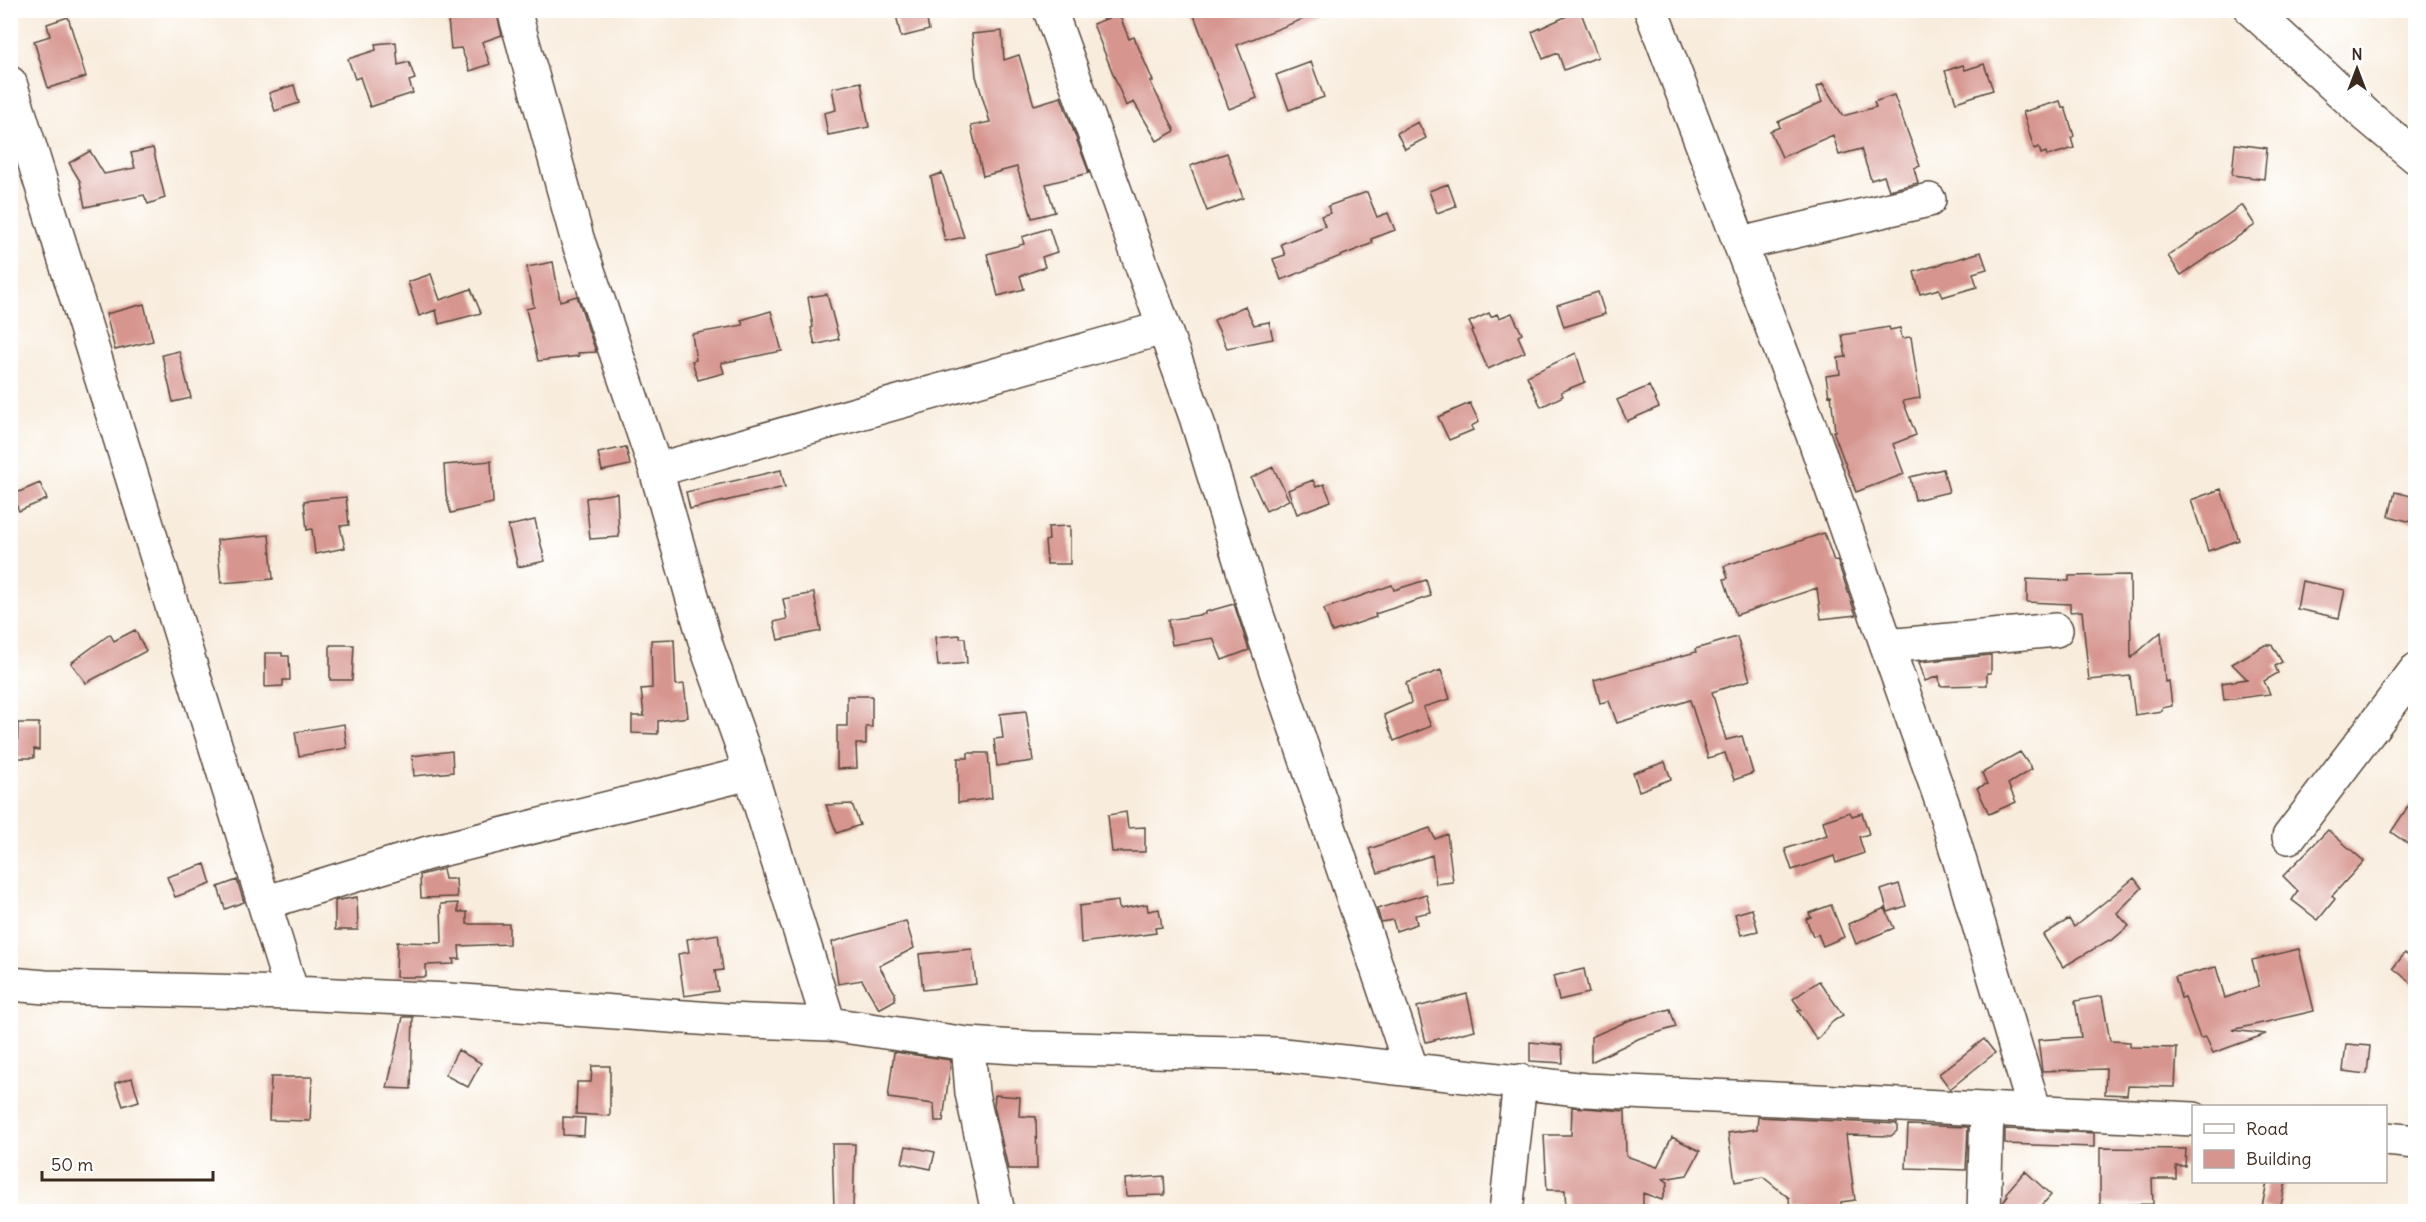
<svg xmlns="http://www.w3.org/2000/svg" width="2426" height="1222" font-family="Delius,sans-serif">
  <rect width="100%" height="100%" fill="#fff"/>
  <filter id="ink" filterUnits="userSpaceOnUse"><feTurbulence type="fractalNoise" baseFrequency=".0167" numOctaves="2"/><feDisplacementMap in="SourceGraphic" scale="12" xChannelSelector="R" yChannelSelector="G"/><feConvolveMatrix kernelMatrix="1 2 1 2 8 2 1 2 1" color-interpolation-filters="sRGB"/></filter>
  <filter id="wash" filterUnits="userSpaceOnUse"><feTurbulence type="fractalNoise" baseFrequency=".008" numOctaves="4" result="noise"/><feDisplacementMap in="SourceGraphic" scale="24" xChannelSelector="R" yChannelSelector="G"/><feGaussianBlur stdDeviation="1.35" result="paint"/><feColorMatrix in="noise" values="0 0 0 0 0 0 0 0 0 0 0 0 0 0 0 0 0 1.4 0 .05"/><feComposite in="paint" operator="in"/></filter>
  <g filter="url(#wash)">
    <rect width="100%" height="100%" fill="#f8ecdc"/>
    <g id="blocks">
      <path fill="#d7958f" d="M447,10H496L502,35L482,42L490,64L470,71L461,48L451,49Z
        M895,10H925L929,30L901,37Z
        M1192,10H1321V12L1237,45L1257,98L1229,109Z
        M1580,10L1598,57L1564,70L1558,53L1543,59L1532,32Z
        M1119,14L1129,39L1134,37L1153,81H1150L1175,131L1157,141L1134,102L1126,106L1093,24Z
        M68,17L86,77L48,88L34,41L50,36L47,24Z
        M1002,31L1004,60L1019,55L1034,105L1061,97L1089,173L1046,184L1055,212L1032,218L1017,167L983,176L971,126L990,122L976,76L972,34Z
        M396,42L398,65L409,62L415,79L409,81L413,93L370,107L360,77L355,79L348,59L376,50L375,44Z
        M1311,62L1324,97L1289,110L1276,75Z
        M1984,64L1993,90L1956,102L1945,71L1963,65L1965,70Z
        M861,82L869,127L828,135L824,113L836,110L832,88Z
        M1823,84L1843,116L1876,107L1874,102L1894,95L1920,166L1914,168L1918,183L1889,190L1884,176L1871,180L1861,149L1839,155L1833,135L1782,157L1770,131L1780,127L1778,122L1822,102L1817,87Z
        M294,85L299,103L275,111L269,93Z
        M2060,101L2062,107H2065L2074,136L2071,138L2074,148L2047,156L2046,152L2041,154L2039,147L2034,149L2023,112Z
        M1418,122L1426,138L1405,149L1397,133Z
        M2235,144L2267,148L2264,179L2232,175Z
        M153,148L165,198L148,204L144,195L85,207L80,181L69,163L90,151L104,174L135,168L131,153Z
        M1227,153L1243,198L1207,211L1190,166Z
        M942,173L964,237L945,241L931,177Z
        M1448,184L1456,206L1437,213L1429,191Z
        M1367,192L1377,217L1388,213L1395,230L1371,239L1373,243L1281,280L1273,259L1285,255L1281,244L1325,226L1321,216L1330,213L1328,206Z
        M2242,205L2255,225L2181,275L2168,256Z
        M1049,228L1057,252L1042,257L1045,267L1020,276L1024,289L998,296L987,254L1024,244L1022,237Z
        M1981,252L1987,269L1973,273L1977,287L1942,297L1939,289L1920,294L1914,272Z
        M553,262L560,301L577,296L596,352L578,353L579,356L538,361L526,309L534,307L527,267Z
        M431,274L440,300L471,289L481,313L439,324L436,310L419,316L408,282Z
        M1598,292L1605,314L1564,327L1557,305Z
        M827,294L839,339L815,345L811,328L813,327L808,297Z
        M144,304L153,341L115,350L106,314Z
        M1245,306L1254,325L1269,322L1273,339L1227,348L1214,320Z
        M771,311L782,351L721,363L724,373L698,380L692,361L696,360L692,334L743,325L741,320Z
        M1489,313L1491,317L1497,314L1499,318L1512,313L1522,334L1518,336L1525,352L1488,369L1471,331L1473,330L1469,322Z
        M1889,327L1890,330L1900,328L1902,338L1911,337L1920,398L1903,401L1916,435L1893,444L1904,474L1856,492L1833,431H1835L1831,395L1829,396L1826,376L1840,374L1838,358L1846,357L1842,335Z
        M179,351L191,398L173,402L162,355Z
        M1576,353L1585,382L1561,392L1563,396L1541,407L1527,376Z
        M1649,386L1659,407L1627,421L1617,400Z
        M1470,403L1479,422L1471,426L1473,430L1449,440L1438,417Z
        M626,447L630,465L602,471L598,453Z
        M491,461L493,503L451,513L446,495L444,465Z
        M1273,467L1289,500L1266,511L1251,478Z
        M1943,469L1949,492L1915,500L1910,477Z
        M781,470L785,487L690,509L686,492Z
        M1313,480L1316,487L1324,484L1331,501L1297,514L1288,490Z
        M40,483L47,499L19,511L12,495Z
        M2221,489L2239,540L2208,551L2191,500Z
        M2395,492L2415,497V523L2389,516Z
        M617,493L619,537L590,539L586,498Z
        M346,497L349,525L340,526L345,548L315,554L312,529L307,530L304,501Z
        M535,520L545,561L518,567L508,526Z
        M1070,526V564H1047L1045,541L1049,540L1048,527Z
        M1824,533L1834,561L1837,560L1856,615L1821,619L1817,588L1736,615L1724,579L1728,578L1724,566Z
        M269,535L273,579L221,583L217,540Z
        M2130,575L2131,658L2161,632L2165,682L2169,681L2172,706L2162,708V711L2135,715L2130,676L2089,680L2082,611L2070,612V604L2027,602V579L2069,581V576Z
        M1426,580L1431,596L1375,614L1376,617L1332,632L1324,609L1392,585L1394,590Z
        M2302,581L2345,590L2339,618L2297,609Z
        M814,593L821,631L778,640L774,622L787,619L783,599Z
        M1234,604L1249,650L1222,660L1213,638L1172,645L1168,620L1205,614V612Z
        M135,630L146,651L86,683L71,663L110,634L114,641Z
        M960,635V638H965L967,663L938,666L935,637Z
        M1737,637L1750,680L1712,692L1726,740L1742,736L1753,773L1734,780L1725,753L1708,758L1690,700L1617,723L1609,701L1600,703L1594,680L1696,652L1695,649Z
        M674,639L676,685L684,684L688,717L658,721V734L632,733V716H644L641,689L652,688L651,640Z
        M330,645H354L352,680H330Z
        M2265,645H2272L2282,662L2275,666L2278,673L2264,681L2270,694L2224,700L2222,683L2247,679L2232,664Z
        M265,653H282V656H289L290,680H283V686L265,687Z
        M1991,655V673H1987V685L1940,686L1939,676L1925,681L1919,662Z
        M1441,670L1450,699L1423,707L1431,726L1394,741L1384,715L1411,703L1406,683Z
        M847,696H872V727H866V744H856L857,768L837,769V726H847Z
        M1026,711L1033,761L997,766L994,739L1003,738L1000,714Z
        M18,723H39V750L34,749V758H17Z
        M344,724L347,748L299,756L295,732Z
        M452,751L453,772L414,776L412,756Z
        M2020,752L2032,769L2008,784L2016,802L1989,814L1977,788L1987,784L1982,773Z
        M968,753H988L992,798L958,803V758H968Z
        M1665,762L1671,779L1639,791L1633,773Z
        M2415,796V849L2391,832Z
        M852,804L860,825L837,833L826,805Z
        M1126,812L1128,828L1145,827V852H1112L1108,815Z
        M1850,812L1852,816L1862,813L1869,834L1859,837L1864,853L1836,863L1834,856L1792,870L1785,849L1827,835L1823,821Z
        M1430,828L1435,839L1447,834L1453,882L1436,884L1432,855L1378,873L1369,849Z
        M2328,830L2364,861L2332,896L2335,899L2318,920L2292,900L2298,891L2283,876Z
        M205,864L211,884L175,897L167,877Z
        M443,869L445,879H456L457,897L421,898L420,875Z
        M2134,878L2142,888L2117,913L2129,926L2111,941L2109,940L2063,967L2043,935L2069,919L2074,927Z
        M237,880L244,902L225,909L218,887Z
        M1899,884L1906,906L1888,912L1881,890Z
        M1426,894L1431,912L1415,915L1417,924L1396,931L1393,920L1381,922L1377,909Z
        M357,897L358,930H335V901Z
        M1118,901L1119,909L1147,904L1148,911L1159,909L1162,927L1155,928L1156,933L1081,943L1079,906Z
        M458,903V912H467V924H509V944L459,946L460,959H453L454,964L426,965V977H396L397,942L442,943L441,904Z
        M1831,905L1844,937L1823,946L1818,934L1813,936L1806,919L1811,917L1809,913Z
        M1885,908L1894,928L1856,944L1848,924Z
        M1752,909L1758,931L1741,935L1735,914Z
        M906,921L914,948L879,966L895,993V1000L879,1009L862,980L838,984L832,942Z
        M718,934L723,970L715,971L718,991L684,996L678,954L689,952L687,939Z
        M972,949L976,984L923,990L919,954Z
        M2299,949L2314,1011L2232,1030L2266,1034L2213,1053L2206,1037L2200,1038L2185,997L2181,998L2175,977L2216,967L2225,998L2259,986L2252,960Z
        M2405,953L2415,962V986L2393,968Z
        M1584,969L1589,993L1559,1000L1553,976Z
        M1819,981L1843,1015L1832,1022L1817,1040L1798,1011L1801,1010L1793,999Z
        M1467,994L1475,1030L1426,1042L1417,1007Z
        M2102,996L2110,1041L2130,1042V1047L2177,1048L2175,1087L2128,1086L2127,1095L2105,1094L2106,1069L2042,1071L2038,1040L2081,1037L2075,1001Z
        M1670,1009L1676,1027L1640,1038L1591,1062V1037L1630,1020Z
        M403,1017H413L411,1089L387,1088Z
        M1984,1039L1995,1053L1950,1089L1939,1074Z
        M1530,1042L1562,1045L1563,1063L1530,1061Z
        M2346,1044L2370,1046L2367,1074L2343,1071Z
        M458,1050L481,1063L468,1087L445,1075Z
        M894,1052L951,1060L943,1121H935L934,1104L888,1098Z
        M592,1066H610V1116L576,1114L577,1082H591Z
        M271,1077H312L310,1121L269,1120Z
        M132,1078L139,1101L123,1106L115,1083Z
        M995,1095L1020,1097L1019,1116L1036,1117L1037,1169H1008L994,1106Z
        M1572,1107L1625,1111L1626,1156L1657,1167L1672,1137L1700,1151L1687,1175L1663,1179L1668,1182L1662,1200L1643,1193V1212H1566L1565,1190H1547L1544,1135H1571Z
        M563,1117L585,1118L584,1136L563,1135Z
        M1758,1117L1897,1124V1131L1891,1136L1846,1135L1855,1200L1841,1202V1212H1801V1210H1790L1789,1198L1763,1177L1735,1182L1728,1133L1757,1129Z
        M1908,1125L1968,1127L1966,1170L1906,1168Z
        M2005,1129L2094,1133V1147L2005,1144Z
        M832,1144H855L853,1209L834,1208Z
        M906,1146L935,1152L931,1169L902,1163Z
        M2100,1148L2186,1149L2185,1166H2176V1179H2152L2153,1204L2100,1205Z
        M2025,1171L2051,1195L2036,1212H2003V1203L2008,1195L2006,1193Z
        M1164,1176L1165,1195L1126,1196L1125,1179Z
        M2267,1182H2286L2280,1210L2262,1207Z"/>
    </g>
  </g>
  <g filter="url(#ink)">
    <use href="#blocks" fill-opacity="0" stroke="#57473a" stroke-width="1.5"/>
    <g fill="none" stroke-linecap="round" stroke-linejoin="round">
      <g stroke="#57473a" stroke-width="36">
        <path id="minor" d="M514,10L577,238L656,470L707,648L741,743L829,1024
          M1050,10L1196,417L1255,609L1411,1068
          M1651,10L1813,435L1943,805L2035,1112
          M2252,10L2366,115L2416,157
          M10,83L292,993
          M1740,244L1929,200
          M656,470L1163,328
          M1887,646L2056,630
          M2289,837L2416,670
          M264,903L428,853L750,773
          M10,984L45,987L292,993L449,1000L726,1020L829,1024L968,1044L1031,1048L1275,1054L1586,1090L2194,1119
          M968,1044L972,1093L998,1212
          M2386,1139L2416,1142
          M1506,1212L1520,1081
          M1984,1212L1987,1109"/>
      </g>
      <use href="#minor" stroke="#fff" stroke-width="33"/>
    </g>
  </g>
  <rect width="2426" height="1222" fill="none" stroke="#fff" stroke-width="36"/>
  <rect x="2192" y="1105" width="195" height="78" fill="#ffffff" stroke="#b1aaa5" stroke-width="1.5"/>
  <rect x="2204" y="1124" width="30" height="9" fill="#ffffff" stroke="#b1aaa5" stroke-width="1.5"/>
  <text x="2246" y="1135" font-size="18" fill="#3b2a1e">Road</text>
  <rect x="2204" y="1150" width="30" height="18" fill="#d7958f" stroke="#b1aaa5" stroke-width="1.5"/>
  <text x="2246" y="1165" font-size="18" fill="#3b2a1e">Building</text>
  <g transform="translate(2357 69)" stroke="#ffffff" stroke-width="4.5" paint-order="stroke">
  <path d="M0-4.5L10 22L0 15L-10 22Z" fill="#3b2a1e"/>
  <text y="-9" font-size="16" font-weight="bold" text-anchor="middle" fill="#3b2a1e">N</text>
  </g>
  <path d="M42 1171v9h171v-9" fill="none" stroke="#3b2a1e" stroke-width="3"/>
  <text x="51" y="1171" font-size="18" fill="#3b2a1e" stroke="#ffffff" stroke-width="4.5" paint-order="stroke">50 m</text>
</svg>
